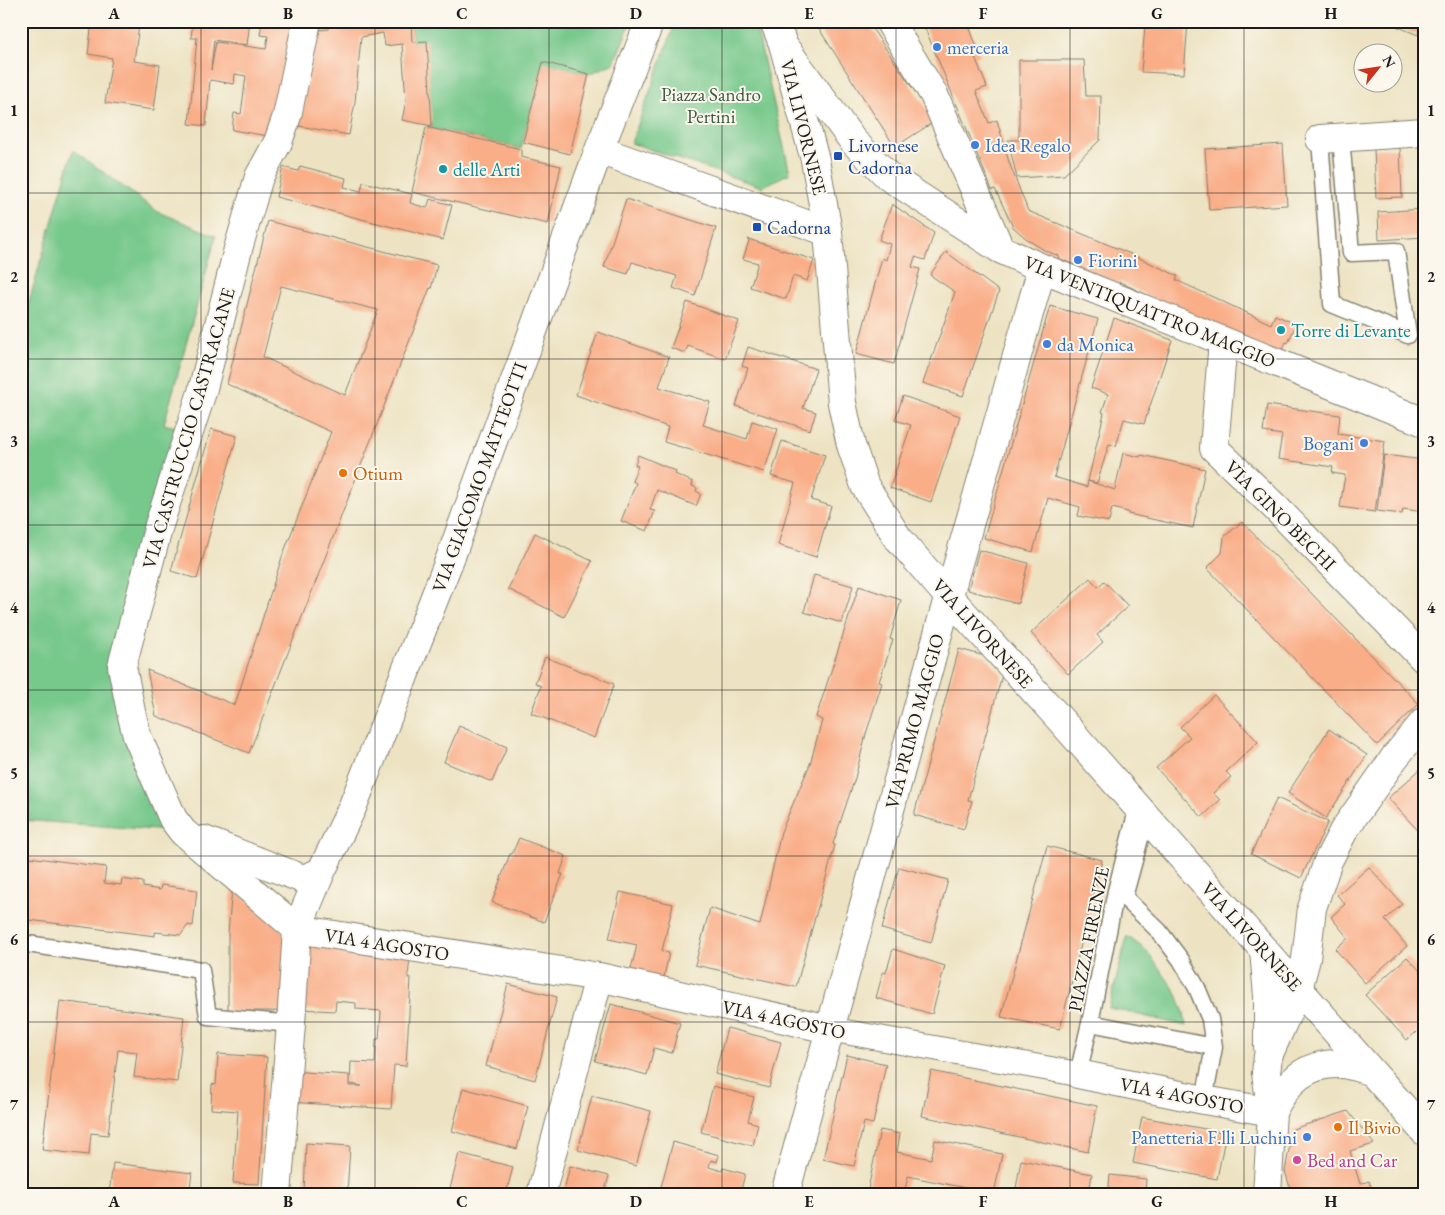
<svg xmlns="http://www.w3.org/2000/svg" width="1445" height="1215" font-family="'EB Garamond',serif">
  <rect width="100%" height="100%" fill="#fbf7ec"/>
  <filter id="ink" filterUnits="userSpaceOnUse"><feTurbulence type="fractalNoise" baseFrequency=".02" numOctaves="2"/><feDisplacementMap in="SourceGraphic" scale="10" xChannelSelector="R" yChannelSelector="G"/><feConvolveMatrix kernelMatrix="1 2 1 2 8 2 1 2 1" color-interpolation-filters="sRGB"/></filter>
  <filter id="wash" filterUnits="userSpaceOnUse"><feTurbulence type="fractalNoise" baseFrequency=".0096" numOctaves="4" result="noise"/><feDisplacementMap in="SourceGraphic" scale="20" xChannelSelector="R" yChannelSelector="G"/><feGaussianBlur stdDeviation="1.12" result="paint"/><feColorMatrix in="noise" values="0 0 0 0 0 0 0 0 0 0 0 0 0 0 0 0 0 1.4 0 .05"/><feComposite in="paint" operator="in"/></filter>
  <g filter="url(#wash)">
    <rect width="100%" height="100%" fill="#ede3c3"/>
    <path fill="#76c88b" stroke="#497254" d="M411,21H631L614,63L589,74L543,63L521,149L426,127L432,126L412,42Z
      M676,21H753L757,31L790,173L762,187L631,143Z
      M73,150L158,212L216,236L164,424L190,431L122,666L183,832L21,820V329Z
      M1127,936L1147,951L1176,992L1184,1013L1186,1026L1109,1008Z"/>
    <g id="blocks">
      <path fill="#f9ae88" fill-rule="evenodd" d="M92,21H117L139,25L134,61L160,65L154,110L105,103L112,58L88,54Z
        M193,21H250L247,45L214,40L211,70L216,42L266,49L268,36L260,35L262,21H296L292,39L280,80L285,81L268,136L232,130L234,113L241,114L246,76L235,74L234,84L210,80L206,126L189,124L197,38H191Z
        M329,21H411L412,42L427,41L432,126L402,120L406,101L402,44L385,46L383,33L361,37L355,102L349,135L299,126L318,30L329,29Z
        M814,21H867L935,121L895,147Z
        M922,21H967L980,55L975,57L987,87L976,91L989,123L997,120L1009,162L1028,211L1133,255L1178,276L1176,280L1271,324L1275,315L1296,324L1288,343L1286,342L1278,358L1120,282L1118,284L1058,258L1059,256L1044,250L1028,240L1013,227L995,189L992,190Z
        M1089,21H1188L1184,74L1141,72L1145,26L1089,24Z
        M1384,21H1420L1418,35Z
        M1019,60H1084L1086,96H1101L1100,140L1064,175L1017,178L1008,140H1019Z
        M543,62L589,74L570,154L523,142Z
        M426,127L521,149V157L561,166L548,224L412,192Z
        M1283,144L1287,205L1209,210L1205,149Z
        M1400,148L1402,197L1376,198L1374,149Z
        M300,166L346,178L344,187L361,191L363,182L412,194L410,203L427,208L430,199L452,205L443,240L276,197L283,167L298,171Z
        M626,199L716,228L695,296L673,288L677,276L632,262L628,274L604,267Z
        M892,204L934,233L925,260L915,257L912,267L920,269L894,364L856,354L882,258L886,260L890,244L879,240Z
        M1424,209V237L1379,240L1378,212Z
        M268,221L437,265L431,289L430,288L249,753L156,716L147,670L235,705L282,557L331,432L227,384ZM281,286L378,310L345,395L263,357Z
        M748,239L814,260L807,281L793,276L786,299L750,287L758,263L743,259L749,241Z
        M946,252L999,291L963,396L923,383L955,292L930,275Z
        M687,302L739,321L725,359L688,346L685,353L671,348Z
        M1050,306L1098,319L1054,477L1087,487L1088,481L1115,490L1123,453L1140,457L1141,455L1205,469L1193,528L1128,514V512L1112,508L1109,522L1078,516L1080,507L1048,498L1033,552L984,538Z
        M1114,318L1172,340L1144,424L1124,419L1116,446L1109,444L1097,483L1088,481L1104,413L1102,412L1108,394L1091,388Z
        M598,332L669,357L659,387L710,402L703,425L747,439L752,421L778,429L764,472L664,442L668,427L576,395Z
        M748,347L816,369L803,408L816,412L810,430L736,406L748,368L742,366Z
        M903,396L960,416L931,502L890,488L911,425L895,420Z
        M1267,405L1340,415L1338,434L1385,441L1375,512L1340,507L1345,475L1332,473L1333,467L1278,459L1282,435L1263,432Z
        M211,429L237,436L197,579L171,571Z
        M782,441L825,455L811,500L831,506L816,557L778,545L795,483L771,476Z
        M638,455L676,471L675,474L693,482L692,486L697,488L696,491L701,494L696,506L657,490L650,510L655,511L647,531L621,521L636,483L632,481L638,466L635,465Z
        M1384,455L1424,460V512L1403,509L1402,514L1377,511Z
        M1242,522L1419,704L1377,745L1207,568L1222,553L1224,537Z
        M535,533L592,561L564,617L508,589Z
        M979,550L1028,563L1018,604L968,590Z
        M814,575L853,586L842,623L804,612Z
        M1090,578L1098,587L1104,581L1128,606L1097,635L1103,642L1068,674L1031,633Z
        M859,586L901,600L890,639L893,640L879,682L882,683L866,734L855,778L833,844L835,845L796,987L695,965L710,908L760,925L781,832L810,764L822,720L816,717Z
        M959,649L985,656L1002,675L968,800L972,801L964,829L914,815Z
        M545,657L614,684L594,738L531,713L541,686L535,683Z
        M1214,695L1258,742L1226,772L1231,777L1213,793L1220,800L1202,817L1156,768L1190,737L1180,727Z
        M459,726L507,747L492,782L444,762Z
        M1329,729L1367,755L1326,818L1288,793Z
        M1424,766V837L1388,798Z
        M1277,798L1328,822L1301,878L1251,854Z
        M519,838L566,856L560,874H563L544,922L492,902L510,854H512Z
        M1047,846L1102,860L1060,1029L1001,1017Z
        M21,856L106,867L104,883L121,885L122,879L143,882V887L160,890L161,885L197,890L193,926L188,925L181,935L155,932V936L21,919Z
        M899,867L948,880L931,943L882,929Z
        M1369,867L1402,904L1385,920L1407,946L1365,983L1335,949L1348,938L1331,917L1345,904L1337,895Z
        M232,888L286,934L285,1011H228V933Z
        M620,892L673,904L662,951L669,953L663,981L630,973L637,945L609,939Z
        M303,940L410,955L408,978H411L406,1066L394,1065L391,1109L289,1102L291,1071L349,1075V1086H362L350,1084L351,1062L375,1063L376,1039H379L381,1011L356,1009V1003L336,1001L335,1011L299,1009Z
        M893,949L945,966L932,1014L876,998L883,972L886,973Z
        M1407,957L1424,975V1025L1407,1040L1365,995Z
        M508,984L557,997L535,1080L486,1066Z
        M60,1001L184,1017L177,1082L134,1077L137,1052L118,1050L108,1135L91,1133L89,1155L42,1150Z
        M611,1004L680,1023L672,1053L654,1048L647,1075L595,1061Z
        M727,1028L781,1042L769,1088L715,1074Z
        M218,1054L267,1057L259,1184L233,1183L238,1111L211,1109L212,1084L216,1085Z
        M847,1055L886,1064L873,1124L864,1122L854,1166L823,1159Z
        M931,1071L1097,1106L1088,1152L922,1116Z
        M713,1086L754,1097L748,1121L758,1124L753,1146L701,1132Z
        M463,1088L528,1106L517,1149L452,1131Z
        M592,1096L651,1111L636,1166L578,1150Z
        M1348,1111L1374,1144L1350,1151L1360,1184L1369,1181L1373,1194H1292L1285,1171L1293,1129Z
        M1142,1117L1226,1133L1217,1179L1133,1163Z
        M880,1130L900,1134L897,1152L931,1159L935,1140L1002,1154L994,1194L908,1176L904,1194H888L868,1190Z
        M673,1142L719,1155L717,1162L711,1160L709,1167L722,1171L723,1168L745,1174L740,1194H659Z
        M306,1143L350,1146L347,1194H304Z
        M459,1153L513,1167L506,1194H466L450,1189Z
        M1021,1160L1092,1174L1089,1194H1015Z
        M113,1163L192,1173L189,1194H109Z
        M570,1166L609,1176L604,1194H563Z
        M1110,1175L1146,1179L1145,1194H1108Z"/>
    </g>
  </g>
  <g filter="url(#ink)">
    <use href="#blocks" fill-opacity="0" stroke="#848070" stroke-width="1"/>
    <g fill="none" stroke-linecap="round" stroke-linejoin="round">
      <g stroke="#848070" stroke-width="19">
        <path id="service" d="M1320,139L1332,304L1408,335L1396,251L1351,253L1341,138
          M1138,807L1116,891L1090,1023L1214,1047L1210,1019L1197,988L1181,960L1159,931L1124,897L1146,817
          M21,943L201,970L208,1016L291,1024
          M1078,1074L1090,1023
          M1204,1100L1214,1047"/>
      </g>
      <g stroke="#848070" stroke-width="26">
        <path id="pedestrian" d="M829,1029L1078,1074"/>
      </g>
      <g stroke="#848070" stroke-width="30">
        <path id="minor" d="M889,21L934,95L1000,249
          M785,48L853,141L889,177L1000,249L1042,268L1424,422
          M1320,139L1424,132
          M599,150L828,232
          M1223,341L1214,448L1274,506L1424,659
          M204,840L303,879L321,872
          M297,929L183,832L173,819L137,736L131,712L122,666L159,525L202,392L238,249L259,177L278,142L287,116L307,21
          M297,929L599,977L829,1029
          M1264,950L1268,996V1047
          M1078,1074L1204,1100L1272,1112
          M1272,1112C1287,1082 1305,1063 1340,1064C1350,1064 1361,1069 1370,1071
          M277,1194L291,1024L297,929L321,872L352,808L451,556L599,150L650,21
          M541,1194L599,977
          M785,1194L941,623L1042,268
          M1267,1194L1272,1112L1266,1073L1268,1056L1298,989L1306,959L1312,908L1328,861L1344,830L1395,757L1424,722"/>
      </g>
      <g stroke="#848070" stroke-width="30">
        <path id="primary" d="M774,21L783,44L815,160L828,232L842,403L851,445L865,486L898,538L948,596L1057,716L1424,1131"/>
      </g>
      <use href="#service" stroke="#fff" stroke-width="16"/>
      <use href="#pedestrian" stroke="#fff" stroke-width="24"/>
      <use href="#minor" stroke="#fff" stroke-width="28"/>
      <use href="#primary" stroke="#fff" stroke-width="28"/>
    </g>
  </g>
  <path fill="none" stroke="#1c1c1c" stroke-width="1" stroke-opacity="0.55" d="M201,21V1194M375,21V1194M549,21V1194M722,21V1194M896,21V1194M1070,21V1194M1244,21V1194M21,193H1424M21,359H1424M21,525H1424M21,690H1424M21,856H1424M21,1022H1424"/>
  <g fill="#3f7fe0" stroke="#fbf7ec" stroke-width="2">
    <circle cx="937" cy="47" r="5"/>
    <circle cx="975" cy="145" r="5"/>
    <circle cx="1078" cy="260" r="5"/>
    <circle cx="1047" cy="344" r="5"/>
    <circle cx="1364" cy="443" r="5"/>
    <circle cx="1307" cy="1137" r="5"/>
  </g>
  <g fill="#1a4fb4" stroke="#fbf7ec" stroke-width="2">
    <rect x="833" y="151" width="10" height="10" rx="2.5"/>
    <rect x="752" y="222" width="10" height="10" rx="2.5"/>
  </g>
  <g fill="#0f9aa8" stroke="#fbf7ec" stroke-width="2">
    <circle cx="443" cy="169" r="5"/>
    <circle cx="1281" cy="330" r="5"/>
  </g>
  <g fill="#e8710a" stroke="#fbf7ec" stroke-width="2">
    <circle cx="343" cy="473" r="5"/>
    <circle cx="1338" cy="1127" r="5"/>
  </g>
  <circle fill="#d1479c" stroke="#fbf7ec" stroke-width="2" cx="1297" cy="1160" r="5"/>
  <g text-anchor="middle" stroke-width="4" stroke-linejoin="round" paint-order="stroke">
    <g font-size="19" fill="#366cbe" stroke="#fbf7ec" text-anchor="start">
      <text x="947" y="54">merceria</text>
      <text x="985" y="152">Idea Regalo</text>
      <text x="1088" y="267">Fiorini</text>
      <text x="1057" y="351">da Monica</text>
      <text x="1354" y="450" text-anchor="end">Bogani</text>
      <text x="1297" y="1144" text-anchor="end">Panetteria F.lli Luchini</text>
    </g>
    <g font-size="19" fill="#3c5843" stroke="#fbf7ec">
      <text x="711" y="101">Piazza Sandro<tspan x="711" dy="22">Pertini</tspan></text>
    </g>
    <g font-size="19" fill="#1c1c1c" stroke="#fbf7ec">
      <text transform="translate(804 127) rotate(76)" y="7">VIA LIVORNESE</text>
      <text transform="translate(1150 311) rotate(22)" y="7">VIA VENTIQUATTRO MAGGIO</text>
      <text transform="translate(188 428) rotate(-74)" y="7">VIA CASTRUCCIO CASTRACANE</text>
      <text transform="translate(479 477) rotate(-70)" y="7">VIA GIACOMO MATTEOTTI</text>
      <text transform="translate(1281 515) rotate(45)" y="7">VIA GINO BECHI</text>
      <text transform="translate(983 633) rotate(48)" y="7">VIA LIVORNESE</text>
      <text transform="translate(914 721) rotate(-75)" y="7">VIA PRIMO MAGGIO</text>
      <text transform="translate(1252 936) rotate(48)" y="7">VIA LIVORNESE</text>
      <text transform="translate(1088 939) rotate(-79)" y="7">PIAZZA FIRENZE</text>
      <text transform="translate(387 944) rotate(9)" y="7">VIA 4 AGOSTO</text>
      <text transform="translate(784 1019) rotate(12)" y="7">VIA 4 AGOSTO</text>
      <text transform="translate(1182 1095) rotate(11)" y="7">VIA 4 AGOSTO</text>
    </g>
    <g font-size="19" fill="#164399" stroke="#fbf7ec" text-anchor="start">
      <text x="848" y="152">Livornese<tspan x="848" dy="22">Cadorna</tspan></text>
      <text x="767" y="234">Cadorna</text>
    </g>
    <g font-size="19" fill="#0d838f" stroke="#fbf7ec" text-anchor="start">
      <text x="453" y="176">delle Arti</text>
      <text x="1291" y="337">Torre di Levante</text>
    </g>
    <g font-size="19" fill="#c56008" stroke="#fbf7ec" text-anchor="start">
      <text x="353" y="480">Otium</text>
      <text x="1348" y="1134">Il Bivio</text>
    </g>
    <g font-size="19" fill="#b23c85" stroke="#fbf7ec" text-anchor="start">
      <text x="1307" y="1167">Bed and Car</text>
    </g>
  </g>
  <rect width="1445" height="1215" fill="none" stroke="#fbf7ec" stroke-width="55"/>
  <g transform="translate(1378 68) rotate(60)"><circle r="24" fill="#fbf7ec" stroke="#a29f99"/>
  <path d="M0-4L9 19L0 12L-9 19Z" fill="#c8321e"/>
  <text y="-8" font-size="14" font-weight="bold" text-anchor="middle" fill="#1c1c1c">N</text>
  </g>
  <rect x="28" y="28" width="1390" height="1160" fill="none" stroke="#1c1c1c" stroke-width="2"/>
  <g font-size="16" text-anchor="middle" font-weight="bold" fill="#1c1c1c">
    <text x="114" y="19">A</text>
    <text x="288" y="19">B</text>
    <text x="462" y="19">C</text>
    <text x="636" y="19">D</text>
    <text x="809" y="19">E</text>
    <text x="983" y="19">F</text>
    <text x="1157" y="19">G</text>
    <text x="1331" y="19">H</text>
    <text x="14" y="116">1</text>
    <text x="1431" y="116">1</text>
    <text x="14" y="282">2</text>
    <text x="1431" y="282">2</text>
    <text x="14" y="447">3</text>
    <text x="1431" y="447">3</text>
    <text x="14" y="613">4</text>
    <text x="1431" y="613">4</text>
    <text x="14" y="779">5</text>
    <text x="1431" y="779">5</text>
    <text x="14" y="945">6</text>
    <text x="1431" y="945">6</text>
    <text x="14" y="1110">7</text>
    <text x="1431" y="1110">7</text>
    <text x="114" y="1207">A</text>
    <text x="288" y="1207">B</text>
    <text x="462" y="1207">C</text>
    <text x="636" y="1207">D</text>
    <text x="809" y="1207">E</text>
    <text x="983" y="1207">F</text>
    <text x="1157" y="1207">G</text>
    <text x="1331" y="1207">H</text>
  </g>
</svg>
